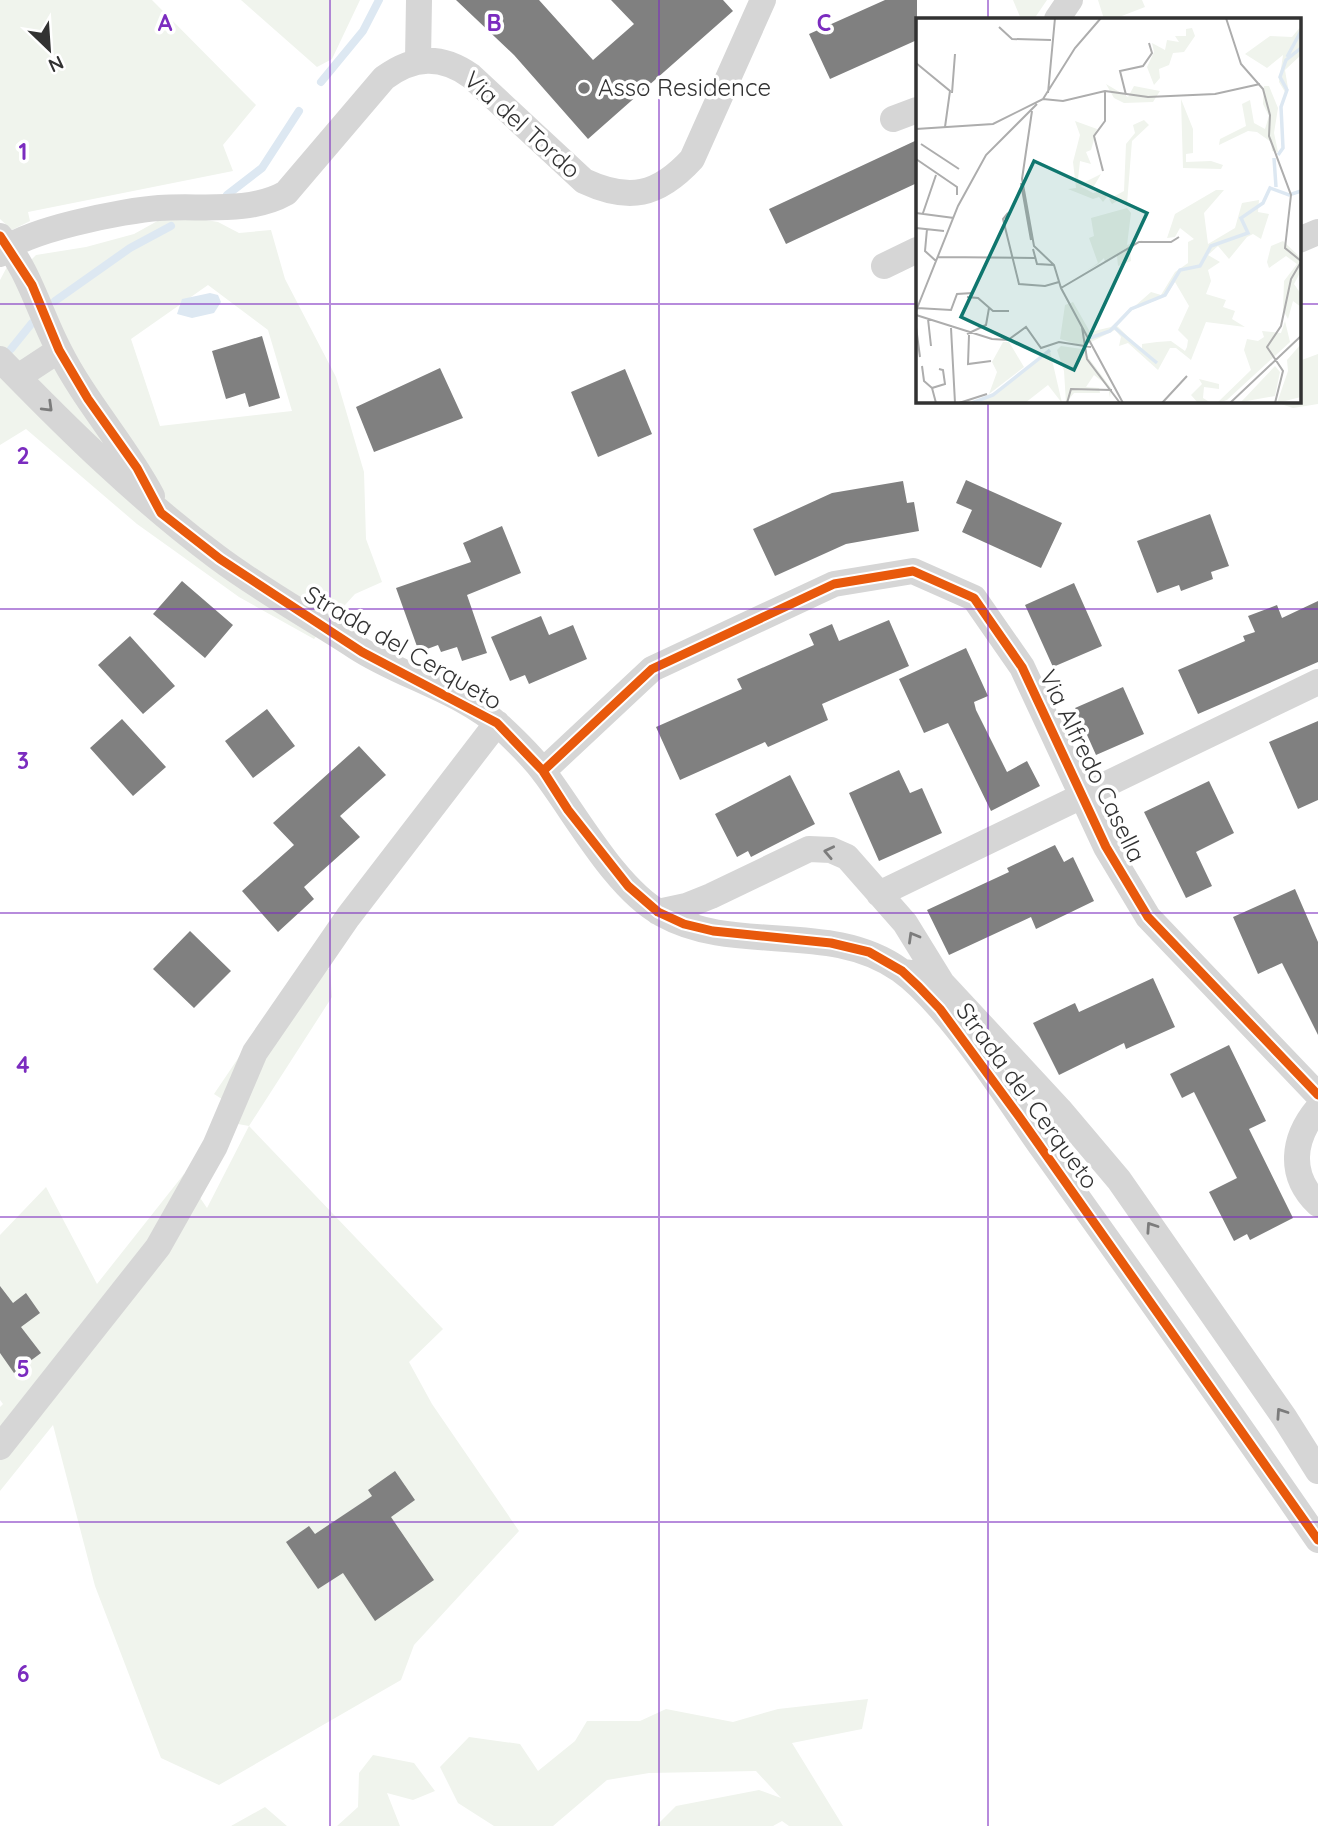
<svg xmlns="http://www.w3.org/2000/svg" width="1318" height="1826" font-family="Quicksand,sans-serif">
  <rect width="100%" height="100%" fill="#fff"/>
  <path fill="#f0f4ed" fill-rule="evenodd" d="M0,0H152L256,105L223,145L233,171L28,212L30,221L12,230L0,219Z
    M241,0H360L332,59L317,67Z
    M1013,0H1047L1034,19H1021Z
    M1098,0H1142L1145,7L1114,19H1104Z
    M170,214L218,222L239,233L271,230L285,279L336,377L364,472L366,539L382,582L355,594L314,639L239,597L137,524L26,429L0,445V375L15,360L0,346V280L8,265L27,264L36,255L86,247L134,234ZM208,285L268,330L292,411L160,426L131,339Z
    M1318,354V404L1293,408L1272,401H1299V361Z
    M301,965L330,969L332,997L249,1126L443,1329L409,1362L432,1404L519,1531L414,1645L401,1680L219,1785L161,1758L95,1586L53,1425L0,1491V1407L3,1404L0,1400V1235L46,1187L97,1284L184,1174L207,1208L249,1126L216,1120L225,1101L214,1094Z
    M868,1699L862,1729L792,1743L843,1826H789L782,1821L773,1826H656L676,1806L759,1790L781,1798L756,1771L649,1773L607,1780L553,1826H494L458,1803L440,1767L469,1737L520,1744L538,1771L575,1741L587,1721H640L666,1709L733,1722L778,1709Z
    M373,1755L414,1763L435,1791L413,1800L387,1793L400,1826H337L358,1807L359,1773Z
    M265,1807L287,1826H231Z"/>
  <path fill="#dde8f2" d="M210,293L218,295L221,302L214,313L192,318L177,314L182,299Z"/>
  <g fill="none" stroke-linecap="round" stroke-linejoin="round">
    <path stroke="#dde8f2" stroke-width="8" d="M321,82L363,31L379,0
      M227,195L262,168L299,111
      M55,301L130,248L171,226
      M11,349L32,323"/>
  </g>
  <path fill="#808080" d="M456,0H539L593,60L634,24L611,0H723L733,11L588,139L514,55Z
    M885,0H917V40L830,79L809,34Z
    M917,140V183L786,244L769,209Z
    M262,336L280,398L249,407L245,393L226,399L212,351Z
    M440,368L463,418L374,452L356,407Z
    M625,369L652,434L598,457L571,392Z
    M966,480L1062,523L1041,568L962,532L972,510L956,503Z
    M903,481L907,503L914,502L919,531L846,544L775,576L753,529L832,493Z
    M1210,514L1229,566L1211,572L1213,579L1181,591L1179,585L1157,593L1137,541Z
    M502,526L521,573L467,595L487,653L462,661L457,647L441,652L438,645L419,652L396,588L471,562L463,543Z
    M182,581L233,625L205,658L153,614Z
    M1074,583L1102,646L1053,667L1025,605Z
    M1318,601V662L1198,714L1178,670L1245,641L1243,636L1255,632L1248,616L1277,605L1282,618Z
    M541,616L549,635L573,625L587,659L529,684L525,675L510,681L491,637Z
    M889,620L909,666L822,704L828,720L768,747L765,742L680,780L656,727L742,689L737,679L814,645L809,634L832,624L839,641Z
    M130,636L175,686L143,714L98,665Z
    M966,648L988,696L974,702L976,710L1007,772L1027,761L1040,786L991,811L948,723L924,733L899,679Z
    M1123,687L1144,734L1096,755L1075,708Z
    M267,709L295,746L253,778L225,741Z
    M122,719L166,767L133,796L90,748Z
    M1318,721V800L1298,809L1269,742Z
    M359,746L386,775L340,816L360,837L304,887L314,899L278,932L242,891L294,845L273,823Z
    M899,770L910,793L922,788L942,833L879,861L849,793Z
    M790,775L815,824L751,857L748,851L737,857L715,814Z
    M1209,781L1234,833L1196,852L1212,886L1186,898L1144,812Z
    M1055,845L1064,862L1073,857L1094,901L1036,929L1031,917L949,955L927,910L1009,872L1007,868Z
    M1295,889L1318,942V1035L1282,963L1258,974L1233,917Z
    M190,931L231,971L194,1008L153,969Z
    M1153,978L1175,1027L1126,1049L1124,1043L1059,1075L1033,1023L1075,1003L1079,1012Z
    M1229,1045L1266,1121L1249,1129L1293,1218L1250,1240L1247,1234L1234,1241L1209,1192L1237,1178L1194,1092L1182,1098L1170,1074Z
    M0,1286L13,1303L26,1293L40,1313L21,1327L41,1353L14,1373L0,1353Z
    M395,1471L415,1500L391,1517L434,1580L375,1621L343,1573L318,1589L286,1542L309,1526L315,1534L372,1496L368,1490Z"/>
  <g fill="none" stroke-linecap="round" stroke-linejoin="round">
    <path stroke="#d6d6d6" stroke-width="26" d="M1057,19L1070,0
      M418,60L419,0
      M893,119L917,110
      M0,236C29,269 39,312 59,350C85,402 125,445 152,496
      M1299,240L1318,232
      M0,254C18,231 127,210 159,208C200,205 249,214 286,193L384,78C414,56 441,55 471,76L584,181C629,202 658,196 692,159L763,0
      M884,266L917,250
      M0,359C68,429 139,499 217,557C261,590 310,617 356,647C400,676 462,691 501,727C516,741 533,757 545,774C576,815 616,889 662,914C735,955 830,920 900,970C950,1006 1006,1097 1043,1149C1136,1279 1228,1409 1318,1540
      M18,377L59,350
      M543,771L652,669L834,584L913,571L974,598L1022,667L1106,847L1148,917L1318,1095
      M879,894L1318,682
      M658,912L686,906L711,896L809,849L831,850L847,857L905,923L942,983
      M905,972L925,975L942,983L1059,1109L1119,1180L1284,1417L1318,1471
      M1318,1108C1292,1139 1288,1175 1318,1204
      M0,1447L158,1247L215,1146L255,1052L348,917L497,723"/>
    <g stroke="#fff" stroke-width="13">
      <path id="cycleway" d="M0,236L32,285L59,350L88,399L137,468L161,513L220,559L362,652L497,723L543,771L568,810L628,886L658,912L684,924L713,931L831,943L869,952L902,971L919,987L940,1009L1018,1115L1318,1540
        M543,771L652,669L834,584L913,571L974,598L1022,667L1106,847L1148,917L1318,1095"/>
    </g>
    <use href="#cycleway" stroke="#e8590c" stroke-width="9"/>
  </g>
  <defs><path id="oneway-chevron" d="M-2-3.5L2.5 0L-2 3.5" fill="none" stroke-width="1.6" stroke-linecap="round" stroke-linejoin="round" transform="scale(1.75)"/></defs>
  <g stroke="#7c7c7c">
    <use href="#oneway-chevron" transform="translate(48 407) rotate(44)"/>
    <use href="#oneway-chevron" transform="translate(829 852) rotate(-168)"/>
    <use href="#oneway-chevron" transform="translate(913 937) rotate(-120)"/>
    <use href="#oneway-chevron" transform="translate(1151 1227) rotate(-124)"/>
    <use href="#oneway-chevron" transform="translate(1281 1413) rotate(-124)"/>
  </g>
  <path fill="none" stroke="#7b2cbf" stroke-width="2" stroke-opacity="0.55" d="M330,0V1826M659,0V1826M988,0V19M0,304H917M1299,304H1318M988,401V1826M0,609H1318M0,913H1318M0,1217H1318M0,1522H1318"/>
  <circle fill="#7a7a7a" stroke="#fff" stroke-width="2.5" cx="584" cy="88" r="7"/>
  <g text-anchor="middle" stroke-width="7" stroke-linejoin="round" paint-order="stroke">
    <g font-size="24" fill="#323232" stroke="#fff" text-anchor="start">
      <text x="598" y="96">Asso Residence</text>
    </g>
    <g font-size="24" fill="#323232" stroke="#fff">
      <text transform="translate(522 125) rotate(42)" y="8">Via del Tordo</text>
      <text transform="translate(403 648) rotate(30)" y="8">Strada del Cerqueto</text>
      <text transform="translate(1092 766) rotate(64)" y="8">Via Alfredo Casella</text>
      <text transform="translate(1027 1096) rotate(54)" y="8">Strada del Cerqueto</text>
    </g>
  </g>
  <g transform="translate(916 18)">
    <rect width="385" height="385" fill="#fff"/>
    <path d="M385,8V37L369,52L372,70L364,91L369,74L363,64L367,37L351,50L329,36L354,18L376,19ZM276,10L279,18L268,34L257,35L253,47L243,51L244,60L238,67L231,49L238,34L236,25L249,32L251,22L263,24L259,18H270V11ZM190,66L212,79L218,68L244,73L237,84L208,85L198,80ZM348,68H353L362,90L358,115L362,134L356,133L355,124L341,114L332,113L303,127L304,121L330,108L326,86L334,82L338,105L349,111L353,98L347,86ZM265,81L277,111V135L270,136V144L295,143L307,147L305,151L267,150ZM228,102L233,107L216,123L211,186L203,182L196,186L193,181L208,173L210,126L219,115L217,107ZM159,103L181,111L175,132L170,134L175,146L164,143L162,161L169,164L185,156L178,168H164L177,175L186,173L191,179L187,184L183,179L177,181L152,171L160,170L157,144L164,117ZM300,172H308L288,195L292,226L319,210L326,185L343,182L342,194L353,196L345,221L337,216L331,219L313,241L302,228L292,237L304,244L292,252L295,263L290,276L310,282L307,289L319,293L316,301L329,309L290,304L275,342L260,330H254L242,352L212,325L203,328L205,319L199,312L167,328L144,321L149,287L157,284L174,314L195,309L235,274L245,277L259,254L272,245V224L278,221L264,210L259,219L251,220L259,196ZM259,264L273,288L262,312L272,322L271,329L269,333L255,323L241,324L226,326V332L201,308L216,292L250,278ZM211,190L215,195L211,227L227,222L214,231L215,243L202,248L201,238L189,244L188,240L182,246L170,253L182,245L173,220L178,218L175,200ZM367,223L385,240V253L378,266L385,276V289L377,283L372,301L367,292L368,263L381,246L370,238L353,250L351,244L355,228ZM369,303L374,324L311,382L301,385L335,352L328,332L331,321L342,323L348,319L346,313L365,315ZM87,324H93L108,349L73,376L81,354L76,344ZM385,326V379L361,385L372,353L371,342ZM145,328L166,331L195,370L194,380L192,368L178,357L170,369L183,370L184,375H158L150,385L148,353L141,332ZM134,333L146,385L132,367L109,385H63ZM359,348L364,354L359,378L325,384ZM283,361L303,366V371L288,369L287,380L295,385H282L275,377L286,366Z" fill="#f0f4ed" fill-rule="evenodd"/>
    <path fill="none" stroke="#dde8f2" stroke-width="3.5" d="M371,39L385,13M362,137L367,130L365,89L371,72L364,59L370,42L385,30M358,140L360,169M199,310L241,345M174,320L194,313L215,291L249,277L264,252L284,248L295,228L332,215L325,200L347,185L354,170L373,177L385,173M56,385L77,377L134,332"/>
    <path fill="none" stroke="#adadad" stroke-width="2" d="M310,0L325,46L347,71L354,97L353,118L375,177L369,230L385,243M83,9L96,21L135,22M0,45L34,73L29,109M36,75L39,36M132,75L139,0M210,77L204,53L227,48L236,35L233,25M127,81L159,30L185,0M116,93L106,161L118,228L138,247L145,270L207,385M0,111L77,106L127,81L147,83L189,73L232,79L299,76L344,66M5,126L43,151M0,141L41,169V177M187,153L178,118L189,103V73M105,165L115,222M0,195L38,200M7,195L20,157M89,204L92,195L87,201L103,266L129,268L143,264M0,210L28,213M11,211L9,233L20,243M117,231L121,246L138,247M22,239L119,240M145,270L223,224H255L263,219M51,279L62,280L77,293H93M1,290L35,292L41,276L57,275M0,293L42,188L70,137L121,86M0,297L76,321L92,322L110,309L125,330L143,324L175,329M12,301L15,328M0,309L4,339M166,309L171,341L204,385M35,310L39,385M51,316L70,307L73,290M53,317L52,346L75,343M6,348L8,363L16,370M20,385L16,370L29,366L27,352L23,351M43,385L71,376M151,385L155,371L196,372M246,385L271,358M314,385L385,318M359,385L367,353L351,329L365,308L375,261L385,244"/>
    <path fill="#0f766e" fill-opacity="0.15" stroke="#0f766e" stroke-width="3.5" d="M118,143L231,195L158,352L45,299Z"/>
    <rect width="385" height="385" fill="none" stroke="#323232" stroke-width="3.5"/>
  </g>
  <g font-size="23" text-anchor="middle" font-weight="bold" fill="#7b2cbf" stroke="#fff" stroke-width="7" stroke-linejoin="round" paint-order="stroke">
    <text x="165" y="31">A</text>
    <text x="494" y="31">B</text>
    <text x="824" y="31">C</text>
    <text x="23" y="160">1</text>
    <text x="23" y="464">2</text>
    <text x="23" y="769">3</text>
    <text x="23" y="1073">4</text>
    <text x="23" y="1377">5</text>
    <text x="23" y="1682">6</text>
  </g>
  <g transform="translate(49 49) rotate(155)" stroke="#ffffff" stroke-width="5" paint-order="stroke">
  <path d="M0-5L12 26L0 18L-12 26Z" fill="#323232"/>
  <text y="-10" font-size="19" font-weight="bold" text-anchor="middle" fill="#323232">N</text>
  </g>
</svg>
